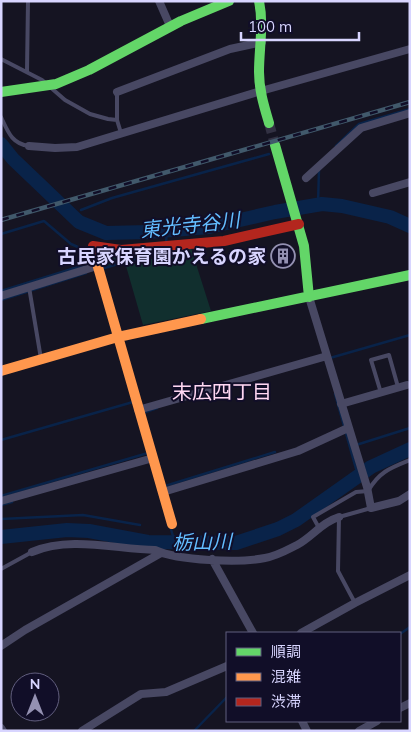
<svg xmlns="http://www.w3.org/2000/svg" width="411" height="732" font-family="Mulish,'Noto Sans JP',sans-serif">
  <rect width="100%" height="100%" fill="#151422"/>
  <path fill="#112f2e" d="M191,248L211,311L143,325L126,266Z
    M97,251H162L103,268Z"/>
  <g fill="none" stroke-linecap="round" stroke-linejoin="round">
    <path stroke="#092349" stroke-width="2.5" d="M336,146L359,124L410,109
      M318,205L319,169
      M81,210L112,198L269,154
      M1,234L44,221L71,244L87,251L92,264
      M166,243L167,231
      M101,269L162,251
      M1,291L91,263
      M1,300L86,273
      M330,358L410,335
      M335,394L358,476
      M143,413L157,408
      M1,440L133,402
      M356,445L410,428
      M165,486L275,452
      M1,496L148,453
      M1,505L12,502
      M1,519L83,515L140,525
      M170,526L175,543
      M400,634L410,627
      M194,731L227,697"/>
    <path stroke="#092349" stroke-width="14" d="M1,144L13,159L79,222L106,233L148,232L209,227L275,212L322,204L342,206L390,217L410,226
      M1,537L67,530L89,531L148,542L236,543L278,529L296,520L371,467L410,449"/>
    <path stroke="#323143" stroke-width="10" stroke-dasharray="10 5" stroke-linecap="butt" d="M269,123L275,145"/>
    <path stroke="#484863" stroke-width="4" d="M1,59L42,80L65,100L90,114L108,119L117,120
      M27,71L28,1
      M117,92V120L121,133
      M1,117C8,132 12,144 29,146
      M29,287L41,359
      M381,393L371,360L389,355L398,387
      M319,528L313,517L356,492L368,491C379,472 390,468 410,460
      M1,569L32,552
      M355,603L338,571L339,517L371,508"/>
    <path stroke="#484863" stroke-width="8" d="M159,1L170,26
      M117,92L230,49L262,42
      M29,146L55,148L77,147L261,91L410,49
      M306,178L361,128L410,113
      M373,193L410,182
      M1,296L97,266
      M309,297L367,487L371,508L399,501L410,494
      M341,404L407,385
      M138,410L327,356
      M163,492L298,451L348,428
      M1,501L153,458
      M32,552C70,536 115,549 155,550C179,561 240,563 265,558C277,556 287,550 297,545C312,537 322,522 339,517
      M212,559L253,633
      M301,633L355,603L410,575
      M1,646L25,630L161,553
      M400,708L410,703
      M302,721L307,731
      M1,728L3,731
      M82,731L141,694L166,692L227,666
      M359,731L377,721"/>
    <path stroke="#63d668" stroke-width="10" d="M259,1C264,25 259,48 259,72C259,90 264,106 269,123
      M1,92L56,84L89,70L181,21L229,1
      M275,145L304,246L309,297
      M201,319L410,275"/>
    <path stroke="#ff974d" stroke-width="10" d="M94,253L172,524
      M1,371L118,337L201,319"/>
    <path stroke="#b3261e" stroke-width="10" d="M94,253L93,246L121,250L224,241L299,224"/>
    <g stroke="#41596b" stroke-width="4.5">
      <path id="rail" d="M1,220L410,102"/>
    </g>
    <use href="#rail" stroke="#110e28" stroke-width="2.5" stroke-dasharray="8" stroke-linecap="butt"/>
  </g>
  <defs>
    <g id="building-ring" transform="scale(1.25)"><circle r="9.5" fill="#110e28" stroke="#9491b2" stroke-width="1.5"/><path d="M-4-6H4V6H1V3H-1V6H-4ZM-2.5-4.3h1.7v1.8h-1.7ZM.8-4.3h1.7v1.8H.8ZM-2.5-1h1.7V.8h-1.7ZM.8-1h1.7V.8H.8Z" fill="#9491b2"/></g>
  </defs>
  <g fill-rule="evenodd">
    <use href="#building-ring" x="283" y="256"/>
  </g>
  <g text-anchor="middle" stroke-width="4" stroke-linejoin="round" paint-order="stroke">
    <g font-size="19" font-weight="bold" fill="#d8d5ff" stroke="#110e28" text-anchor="end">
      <text x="266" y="263">古民家保育園かえるの家</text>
    </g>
    <g font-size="20" font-style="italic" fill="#63bdff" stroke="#110e28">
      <text transform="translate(190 225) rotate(-6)" y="7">東光寺谷川</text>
      <text transform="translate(202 542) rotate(-1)" y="7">栃山川</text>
    </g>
    <g font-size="20" fill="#ffd7f2" stroke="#110e28">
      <text x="222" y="399">末広四丁目</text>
    </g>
  </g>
  <rect width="411" height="732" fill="none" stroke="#d8d5ff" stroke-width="5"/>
  <rect x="226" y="632" width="175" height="90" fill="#110e28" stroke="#615e7e"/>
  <rect x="236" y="648" width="25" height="8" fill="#63d668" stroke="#615e7e"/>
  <text x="271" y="657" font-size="15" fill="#d8d5ff">順調</text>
  <rect x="236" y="673" width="25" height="8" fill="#ff974d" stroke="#615e7e"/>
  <text x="271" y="682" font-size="15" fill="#d8d5ff">混雑</text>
  <rect x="236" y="698" width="25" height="8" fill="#b3261e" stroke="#615e7e"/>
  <text x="271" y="707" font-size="15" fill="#d8d5ff">渋滞</text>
  <g transform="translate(35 697)"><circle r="24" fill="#110e28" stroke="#615e7e"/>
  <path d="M0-4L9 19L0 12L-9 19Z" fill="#9491b2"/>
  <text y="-8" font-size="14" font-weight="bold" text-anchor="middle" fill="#d8d5ff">N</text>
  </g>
  <path d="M241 32v8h118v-8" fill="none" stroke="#d8d5ff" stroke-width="2.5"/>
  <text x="248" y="32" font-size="15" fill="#d8d5ff" stroke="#110e28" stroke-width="4" paint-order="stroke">100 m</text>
</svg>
